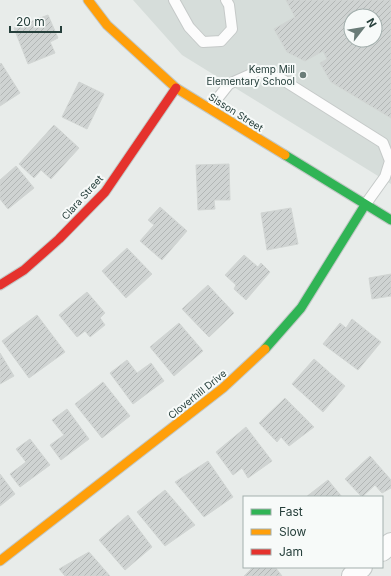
<svg xmlns="http://www.w3.org/2000/svg" width="391" height="576" font-family="Inter,sans-serif">
  <defs>
    <pattern id="building-hatch" width="6" height="6" patternUnits="userSpaceOnUse"><rect width="6" height="6" fill="#cfd3d2"/><path d="M-1 1l2-2M0 6l6-6M5 7l2-2" fill="none" stroke="#b2b6b5"/></pattern>
  </defs>
  <rect width="100%" height="100%" fill="#e8ecea"/>
  <path fill="#d6ddda" fill-rule="evenodd" d="M133,0H391V184L182,55ZM351,16H375V40H351Z"/>
  <path fill="url(#building-hatch)" stroke="#d1d5d3" fill-rule="evenodd" d="M286,0H391V118L331,82L320,63L327,59L323,51L305,61L287,52L274,29L295,17ZM351,16H375V40H351Z
    M48,15L58,38L50,42L55,53L28,64L14,28Z
    M1,63L20,93L0,106V64Z
    M79,82L104,94L87,129L62,117Z
    M54,125L79,148L51,179L41,170L34,178L19,164Z
    M229,164L230,200H214L215,209L198,210L196,165Z
    M16,166L34,188L8,209L0,199V180Z
    M160,207L187,231L162,260L140,241L154,225L148,220Z
    M291,208L298,244L267,250L261,213Z
    M127,248L152,274L126,298L102,271Z
    M244,255L258,267L261,263L270,272L246,300L234,289L236,285L225,275Z
    M391,274V296L372,299L369,278Z
    M208,285L234,313L209,337L182,309Z
    M87,292L105,313L100,318L105,325L90,337L85,331L77,337L59,315Z
    M37,315L65,352L29,378L2,341Z
    M352,319L381,342L358,370L323,344L340,323L346,328Z
    M179,323L203,351L174,376L150,347Z
    M0,353L14,376L0,384Z
    M314,359L345,386L323,412L292,384Z
    M127,360L137,373L151,363L164,381L133,404L110,373Z
    M103,382L130,416L102,438L75,404Z
    M285,398L314,427L289,446L281,437L277,442L259,423Z
    M67,409L89,439L61,460L50,445L64,435L52,420Z
    M246,427L272,461L248,478L242,468L233,475L216,452Z
    M30,439L50,465L20,487L10,474L26,462L16,449Z
    M370,456L391,480V488L382,493L375,485L362,497L345,479Z
    M208,461L233,497L204,517L175,482Z
    M0,474L15,494L0,506Z
    M328,480L342,497H306Z
    M165,490L195,525L165,546L137,512Z
    M128,515L152,547L125,570L99,540Z
    M89,552L110,576H65L59,569Z
    M253,567H275L282,576H244Z"/>
  <g fill="none" stroke-linecap="round" stroke-linejoin="round">
    <g stroke="#c5c9c8" stroke-width="12">
      <path id="lane" d="M174,0L189,27L203,42L221,41L232,29L229,5L226,0
        M210,108L229,84L258,71L283,80L383,143L390,161L385,177L365,205"/>
    </g>
    <g stroke="#c5c9c8" stroke-width="22">
      <path id="street" d="M382,551L391,543
        M352,576L362,567"/>
    </g>
    <g stroke="#c2c8c6" stroke-width="11">
      <path id="fast" d="M285,155L391,220
        M265,349L301,308L365,205"/>
    </g>
    <g stroke="#c2c8c6" stroke-width="11">
      <path id="slow" d="M88,0L107,25L176,88L285,155
        M0,561L223,388L265,349"/>
    </g>
    <g stroke="#c2c8c6" stroke-width="11">
      <path id="jam" d="M0,285L24,270L59,239L105,192L176,88"/>
    </g>
    <use href="#lane" stroke="#fcfcfc" stroke-width="10"/>
    <use href="#street" stroke="#fcfcfc" stroke-width="20"/>
    <use href="#fast" stroke="#30b455" stroke-width="9"/>
    <use href="#slow" stroke="#ff9f0a" stroke-width="9"/>
    <use href="#jam" stroke="#e5322d" stroke-width="9"/>
  </g>
  <circle fill="#6a7c78" stroke="#f7faf9" stroke-width="1.5" cx="303" cy="75" r="4"/>
  <g text-anchor="middle" stroke-width="4" stroke-linejoin="round" paint-order="stroke">
    <g font-size="10" fill="#263f3b" stroke="#f7faf9" text-anchor="end">
      <text x="295" y="73">Kemp Mill<tspan x="295" dy="12">Elementary School</tspan></text>
    </g>
    <g font-size="10" fill="#263f3b" stroke="#f7faf9">
      <text transform="translate(236 112) rotate(32)" y="4">Sisson Street</text>
      <text transform="translate(82 197) rotate(-48)" y="4">Clara Street</text>
      <text transform="translate(197 394) rotate(-39)" y="4">Cloverhill Drive</text>
    </g>
  </g>
  <rect x="243" y="496" width="140" height="72" fill="#f7faf9" stroke="#a3afad"/>
  <rect x="251" y="509" width="20" height="6" fill="#30b455" stroke="#a3afad"/>
  <text x="279" y="516" font-size="12" fill="#263f3b">Fast</text>
  <rect x="251" y="529" width="20" height="6" fill="#ff9f0a" stroke="#a3afad"/>
  <text x="279" y="536" font-size="12" fill="#263f3b">Slow</text>
  <rect x="251" y="549" width="20" height="6" fill="#e5322d" stroke="#a3afad"/>
  <text x="279" y="556" font-size="12" fill="#263f3b">Jam</text>
  <g transform="translate(363 28) rotate(59)"><circle r="19" fill="#f7faf9" stroke="#a3afad"/>
  <path d="M0-3L7 15L0 10L-7 15Z" fill="#6a7c78"/>
  <text y="-6" font-size="11" font-weight="bold" text-anchor="middle" fill="#263f3b">N</text>
  </g>
  <path d="M10 26v6h51v-6" fill="none" stroke="#263f3b" stroke-width="2"/>
  <text x="16" y="26" font-size="12" fill="#263f3b" stroke="#f7faf9" stroke-width="3" paint-order="stroke">20 m</text>
</svg>
